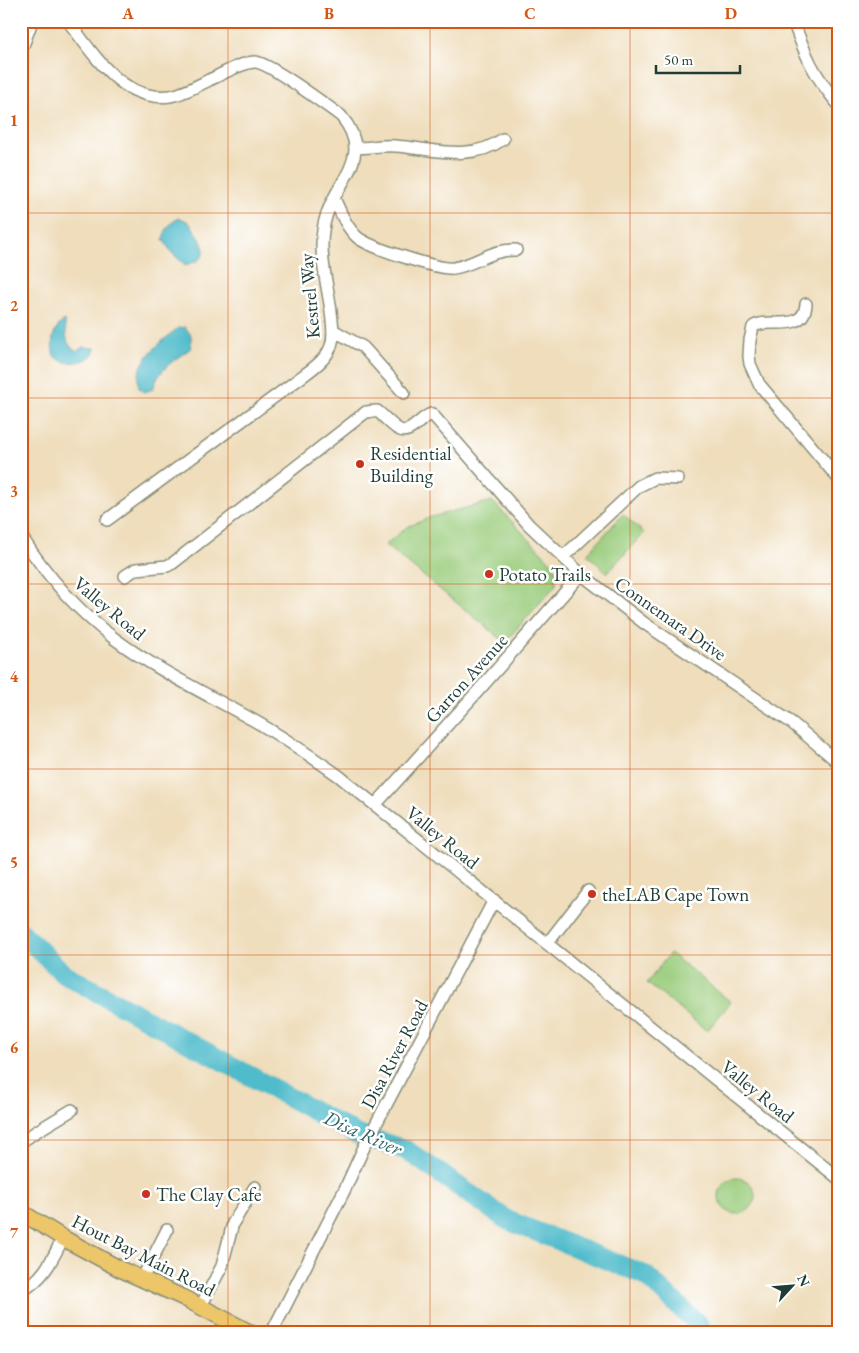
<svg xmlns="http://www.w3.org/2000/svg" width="859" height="1353" font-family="'EB Garamond',serif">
  <rect width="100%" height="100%" fill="#fff"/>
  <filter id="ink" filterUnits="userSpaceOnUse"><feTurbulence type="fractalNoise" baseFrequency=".02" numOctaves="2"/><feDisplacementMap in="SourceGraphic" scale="10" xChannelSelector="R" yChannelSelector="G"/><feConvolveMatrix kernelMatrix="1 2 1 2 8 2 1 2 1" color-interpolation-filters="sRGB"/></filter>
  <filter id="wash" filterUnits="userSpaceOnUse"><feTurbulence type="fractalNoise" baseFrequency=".0096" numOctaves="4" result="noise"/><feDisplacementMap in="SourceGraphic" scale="20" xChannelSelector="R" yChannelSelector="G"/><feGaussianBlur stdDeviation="1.12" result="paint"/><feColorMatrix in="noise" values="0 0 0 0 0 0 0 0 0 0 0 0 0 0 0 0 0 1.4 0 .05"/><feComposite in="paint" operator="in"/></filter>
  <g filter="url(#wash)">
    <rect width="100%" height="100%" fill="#efddbb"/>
    <path fill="#9acc7b" stroke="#5c8458" d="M492,501L553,564L556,571V585L505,642L385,545L407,527L431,517Z
      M623,514L644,533L607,573L587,554Z
      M670,953L731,1002L707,1031L647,983Z
      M719 1196a18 18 0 1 1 36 0a18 18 0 1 1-36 0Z"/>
    <path fill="#4fbbcb" stroke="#377c80" d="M179,218C182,219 184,219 187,221C192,224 205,245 204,252C203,260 192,263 185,265L171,252L163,239C166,229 169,223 179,218Z
      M64,320C68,332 63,345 77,351L83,347L95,348C94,360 76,364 65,362C61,361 57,358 54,356C50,342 53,330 64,320Z
      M185,327L191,335V348C174,361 160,367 153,389L145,392L139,388C133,362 161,342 178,328Z"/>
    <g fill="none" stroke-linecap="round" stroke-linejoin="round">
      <path stroke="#4fbbcb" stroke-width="20" d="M21,932L64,974L356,1134L406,1150L507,1220L645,1275L699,1325L703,1332"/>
    </g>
  </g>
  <g filter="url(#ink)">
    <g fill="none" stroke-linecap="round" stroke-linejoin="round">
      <g stroke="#878d78" stroke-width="14">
        <path id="minor" d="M68,21C94,54 121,102 170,96C183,94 197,86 209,80C221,75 242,62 255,62C268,62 327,106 341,116C377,159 333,181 324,224C318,253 327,282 331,311C332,323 335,335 331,346C326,361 309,371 296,381L107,520
          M793,21C806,56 813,74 838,104
          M21,51L32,21
          M356,148C369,148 382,145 395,146C431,148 471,163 503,139
          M334,198C340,211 346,227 357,237C368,247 439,270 454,268C477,264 491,249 516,250
          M806,304C804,335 766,316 753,327L750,340L749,356L750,364L759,384L838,478
          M333,330L363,347L404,393
          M21,536C47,576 77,611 115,639C158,671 207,694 253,720C283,737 311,756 339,776L838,1178
          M563,557L639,486L655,478L678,479
          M125,576L136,569L167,566L173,563L366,412L377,411C384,416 390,424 398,429C410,437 421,416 432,414L529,525L581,574L644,623L792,723L838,762
          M376,804L478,691L581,574
          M547,944L588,891
          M21,1142L37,1131L72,1110
          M142,1279L167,1230
          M21,1291C44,1279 52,1260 63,1238
          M201,1306L222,1266L233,1223L255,1187
          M272,1332L345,1189L365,1145L494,900"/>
      </g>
      <g stroke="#878d78" stroke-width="18">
        <path id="major" d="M21,1212L63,1238L120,1269L184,1298L249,1332"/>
      </g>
      <use href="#minor" stroke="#fff" stroke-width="11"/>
      <use href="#major" stroke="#ecc669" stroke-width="15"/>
    </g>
  </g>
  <path fill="none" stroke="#d45610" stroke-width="1" stroke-opacity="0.55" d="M228,21V1332M430,21V1332M630,21V1332M21,213H838M21,398H838M21,584H838M21,769H838M21,955H838M21,1140H838"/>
  <g fill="#c8321e" stroke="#fff" stroke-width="2">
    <circle cx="360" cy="464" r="5"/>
    <circle cx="489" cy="574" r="5"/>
    <circle cx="592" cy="894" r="5"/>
    <circle cx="146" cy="1194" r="5"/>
  </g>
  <g text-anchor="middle" stroke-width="5" stroke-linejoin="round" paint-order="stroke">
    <g font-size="19" fill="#1f3d34" stroke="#fff">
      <text transform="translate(309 296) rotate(-95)" y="7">Kestrel Way</text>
      <text transform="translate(110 608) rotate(40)" y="7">Valley Road</text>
      <text transform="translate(671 618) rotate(35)" y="7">Connemara Drive</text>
      <text transform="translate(466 678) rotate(-48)" y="7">Garron Avenue</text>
      <text transform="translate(443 837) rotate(39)" y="7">Valley Road</text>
      <text transform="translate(394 1054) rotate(-62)" y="7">Disa River Road</text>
      <text transform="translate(758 1091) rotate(39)" y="7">Valley Road</text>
      <text transform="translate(144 1255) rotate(27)" y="7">Hout Bay Main Road</text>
    </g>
    <g font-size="19" fill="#1f3d34" stroke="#fff" text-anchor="start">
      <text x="370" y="460">Residential<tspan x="370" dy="22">Building</tspan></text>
      <text x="499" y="581">Potato Trails</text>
      <text x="602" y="901">theLAB Cape Town</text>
      <text x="156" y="1201">The Clay Cafe</text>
    </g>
    <g font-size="20" font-style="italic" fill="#2d6361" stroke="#fff">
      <text transform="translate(363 1133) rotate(24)" y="7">Disa River</text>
    </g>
  </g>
  <rect width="859" height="1353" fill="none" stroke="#fff" stroke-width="55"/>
  <g transform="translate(792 1286) rotate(64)" stroke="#ffffff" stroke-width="4" paint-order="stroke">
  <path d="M0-4L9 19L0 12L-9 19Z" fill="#1f3d34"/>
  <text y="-8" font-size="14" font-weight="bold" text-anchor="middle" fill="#1f3d34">N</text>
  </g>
  <path d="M656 65v8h84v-8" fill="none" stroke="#1f3d34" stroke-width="2.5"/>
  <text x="664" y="65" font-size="15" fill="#1f3d34" stroke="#ffffff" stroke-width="4" paint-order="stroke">50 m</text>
  <rect x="28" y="28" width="804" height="1298" fill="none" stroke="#d45610" stroke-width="2"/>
  <g font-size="16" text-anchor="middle" font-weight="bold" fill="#d45610">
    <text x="128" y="19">A</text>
    <text x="329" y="19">B</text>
    <text x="530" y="19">C</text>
    <text x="731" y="19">D</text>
    <text x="14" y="126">1</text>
    <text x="14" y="311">2</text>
    <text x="14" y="497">3</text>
    <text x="14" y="682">4</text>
    <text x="14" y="868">5</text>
    <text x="14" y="1053">6</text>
    <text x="14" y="1238">7</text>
  </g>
</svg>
